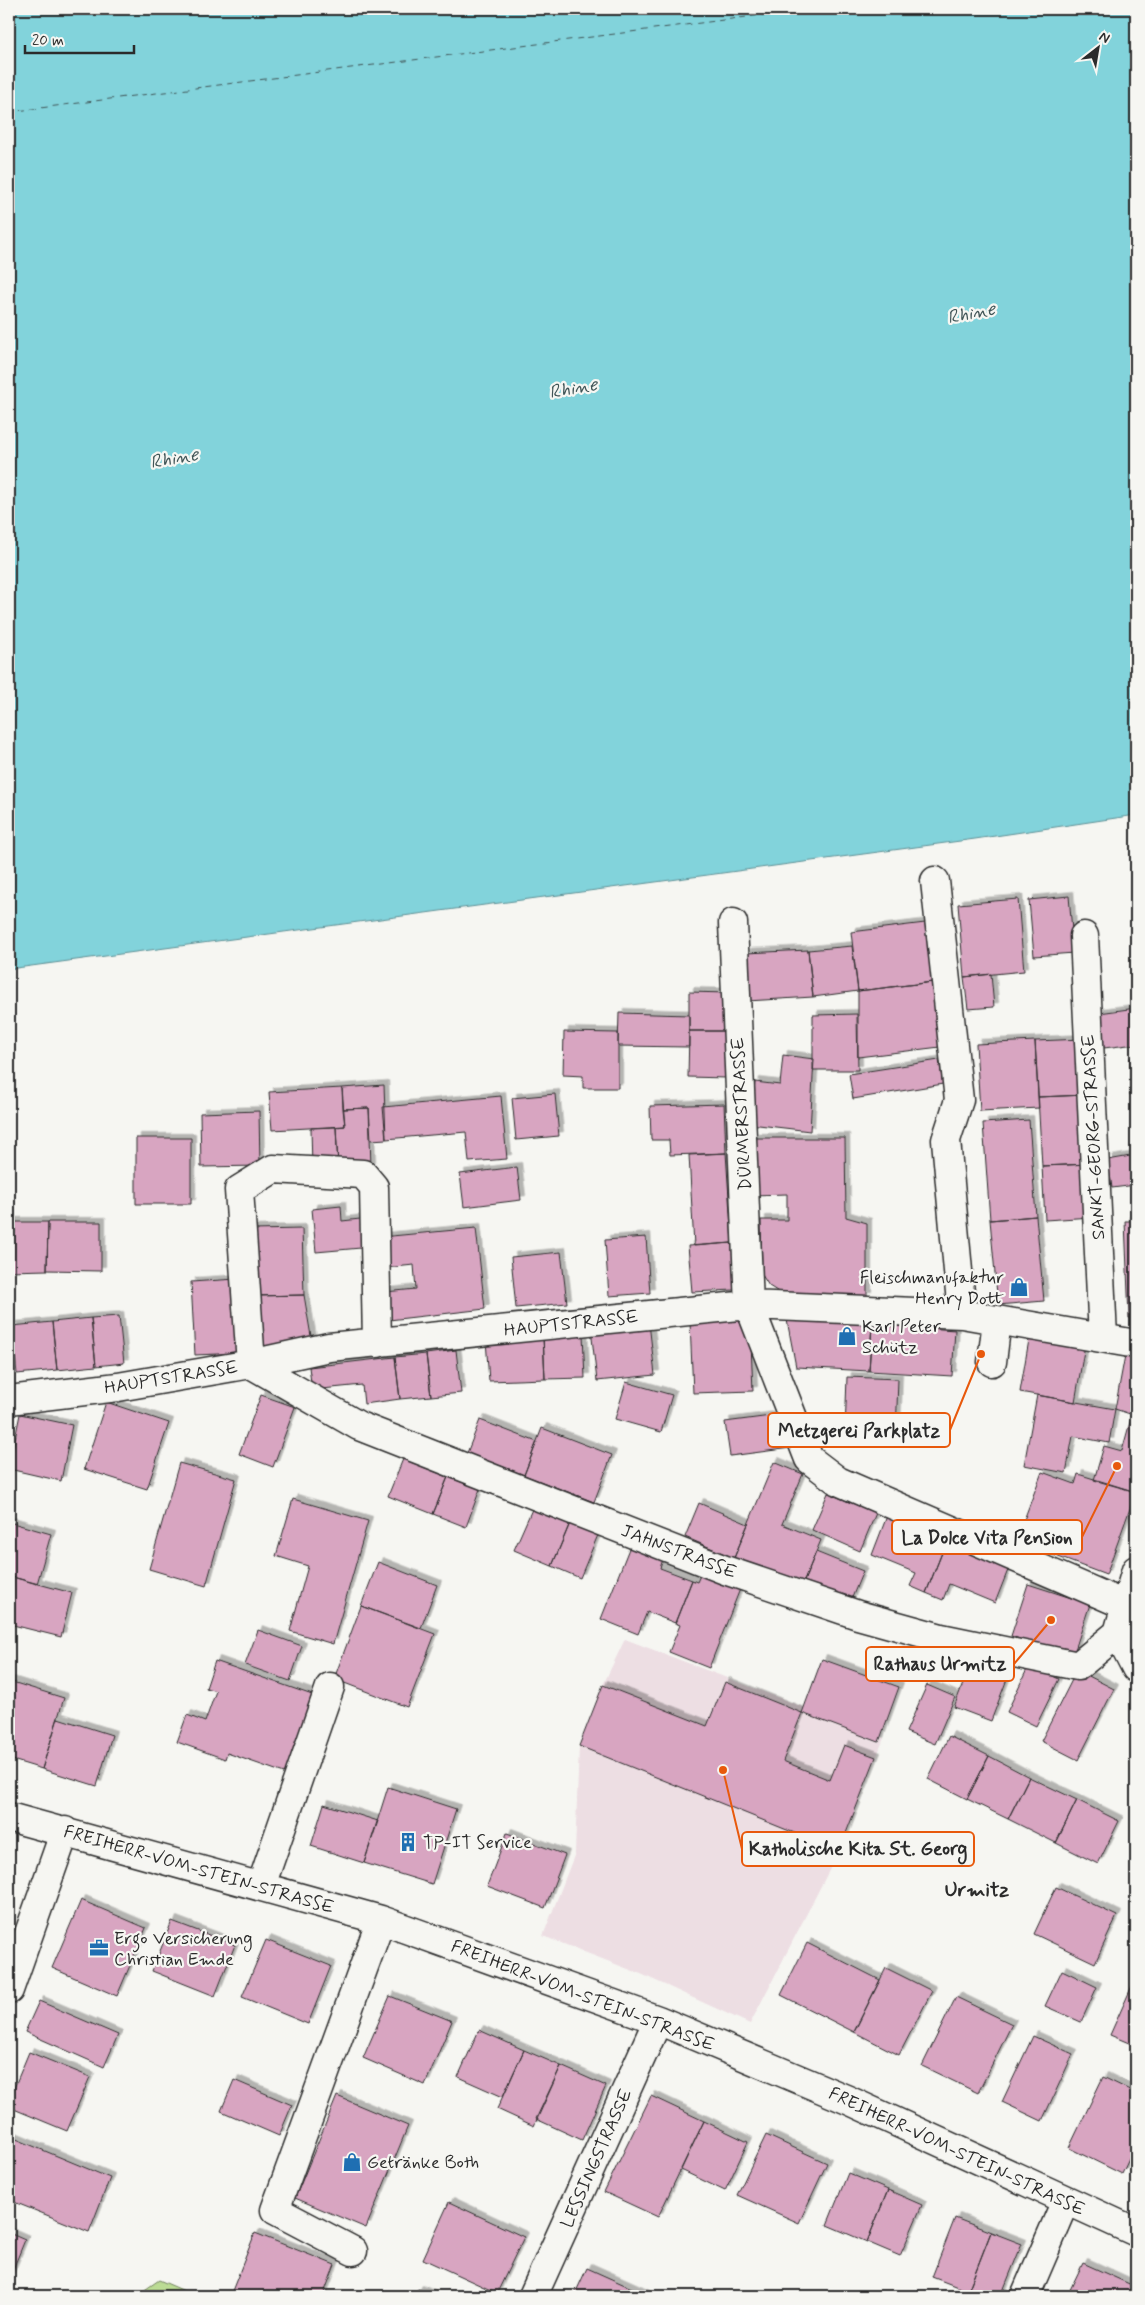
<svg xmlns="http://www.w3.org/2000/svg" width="1145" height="2305" font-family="Mynerve,sans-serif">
  <defs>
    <filter id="shadow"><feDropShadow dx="4.5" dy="-4.5" stdDeviation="0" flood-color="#0004"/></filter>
  </defs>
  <rect width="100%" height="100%" fill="#f6f6f2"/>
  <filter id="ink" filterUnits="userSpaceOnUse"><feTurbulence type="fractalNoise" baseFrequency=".02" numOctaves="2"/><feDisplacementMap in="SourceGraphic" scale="10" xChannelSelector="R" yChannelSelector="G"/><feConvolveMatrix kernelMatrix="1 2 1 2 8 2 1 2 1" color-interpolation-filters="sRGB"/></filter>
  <g filter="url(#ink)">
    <path fill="#eddee3" d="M625,1639L884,1738L839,1851L750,2024L641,1974L543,1936L575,1853L579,1746L603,1685Z"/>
    <path fill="#bbdb94" stroke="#738360" d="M159,2280L196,2296H136Z"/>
    <path fill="#82d3db" stroke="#5f9095" d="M9,9H1136V815L975,839L9,969Z"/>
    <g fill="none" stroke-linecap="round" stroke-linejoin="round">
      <path stroke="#415557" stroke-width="1" stroke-dasharray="6 5" stroke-linecap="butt" d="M9,112L809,9"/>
    </g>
    <path fill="#d8a5c1" stroke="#2b2b2b" filter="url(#shadow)" d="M1069,896L1074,953L1034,956L1029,900Z
      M1018,899L1024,971L964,977L958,904Z
      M925,923L933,982L858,991L851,932Z
      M1133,939H1136V994Z
      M852,946L858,991L813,997L808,950Z
      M808,950L813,997L747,1001L746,953Z
      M991,974L994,1007L968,1009L964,977Z
      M933,982L940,1047L858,1057V991Z
      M689,992L727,993V1031H689Z
      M1136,1008V1044L1104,1048L1099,1013Z
      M619,1013L689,1015V1047L618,1046Z
      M857,1014L858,1070H813V1015Z
      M689,1031H727L726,1078L688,1077Z
      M564,1032L618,1033V1088H583V1076L563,1075Z
      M1083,1039L1086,1095L1038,1097L1035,1041Z
      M1035,1041L1039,1108L980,1111L976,1044Z
      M783,1055L814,1059L810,1131L750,1124L755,1082L780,1085Z
      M1130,1058H1136V1095H1130Z
      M939,1060L943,1084L853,1099L849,1074Z
      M384,1085L386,1139L371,1140L369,1108L343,1109L342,1088Z
      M342,1088L345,1126L272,1130L269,1092Z
      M555,1094L559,1136L516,1140L512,1098Z
      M1086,1095L1090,1164L1042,1166L1038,1097Z
      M501,1096L507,1159L469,1162L466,1132L386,1139L383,1107Z
      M724,1104L726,1153L670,1155L669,1140H651L650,1106Z
      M369,1108L371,1166L338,1167L336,1127L345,1126L343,1109Z
      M259,1111L260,1166L201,1167L200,1113Z
      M1029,1120L1036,1216L990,1220L983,1123Z
      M336,1127L338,1167L312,1168L311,1128Z
      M136,1138H191V1204H136Z
      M751,1138H845L846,1217L867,1223V1296H785L769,1286L762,1275L761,1220H787V1194L751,1195Z
      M726,1153L732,1243L694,1246L689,1155Z
      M1136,1155V1185L1112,1188L1108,1160Z
      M1090,1164L1092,1217L1045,1220L1042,1166Z
      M517,1167L521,1200L464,1207L460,1174Z
      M341,1206L342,1221L369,1218L372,1247L316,1252L312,1209Z
      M1036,1216L1044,1301L998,1305L990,1220Z
      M1125,1221H1136V1318H1129Z
      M9,1222H48L47,1270L9,1271Z
      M48,1222H101V1271L47,1270Z
      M476,1228L485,1309L389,1320L385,1292L416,1289L414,1265L385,1268L381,1237Z
      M302,1229L304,1295L254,1296L252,1230Z
      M646,1237L650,1293L609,1296L605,1240Z
      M732,1243L734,1290L692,1292L688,1246Z
      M561,1252L567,1303L516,1308L511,1257Z
      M236,1279L240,1353L195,1355L191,1282Z
      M304,1295L312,1342L260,1351L254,1296Z
      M119,1316L124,1363L96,1366L91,1318Z
      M91,1318L96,1366L57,1370L52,1322Z
      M750,1320L753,1391L693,1393L690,1322Z
      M787,1320L872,1324L869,1371L796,1367Z
      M52,1322L57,1370L17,1374L12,1326Z
      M649,1323L655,1375L597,1381L591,1329Z
      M872,1324L955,1330L952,1376L869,1371Z
      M583,1334L585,1378L545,1379L543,1336Z
      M1030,1334L1085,1345L1075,1402L1020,1392Z
      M543,1336L545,1379L489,1381L486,1340Z
      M456,1350L461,1393L431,1396L426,1354Z
      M1126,1350L1136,1352V1416L1115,1409Z
      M426,1354L431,1396L400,1399L395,1357Z
      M395,1357L400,1399L364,1404L362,1385L312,1390L309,1367Z
      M847,1377L898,1379L896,1435L845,1432Z
      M626,1382L672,1395L661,1432L615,1419Z
      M261,1395L295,1407L273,1467L239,1454Z
      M1037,1395L1115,1409L1109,1443L1073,1436L1066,1473L1024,1465Z
      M106,1402L169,1423L147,1489L84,1469Z
      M20,1414L72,1425L61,1481L9,1469Z
      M786,1414L791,1448L730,1456L725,1422Z
      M1132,1415L1136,1416V1492L1094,1480L1104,1446L1122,1451Z
      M480,1420L537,1442L524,1475L467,1453Z
      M542,1428L612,1455L594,1502L524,1475Z
      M403,1459L448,1477L433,1514L388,1496Z
      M774,1462L803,1474L782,1524L821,1540L802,1586L734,1558Z
      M179,1463L236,1479L206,1586L149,1569Z
      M1042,1472L1075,1484L1078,1474L1136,1492L1106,1575L1016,1541Z
      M448,1477L480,1489L466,1527L433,1514Z
      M828,1493L876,1513L860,1551L812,1530Z
      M293,1499L368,1521L333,1644L290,1631L308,1566L276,1556Z
      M699,1503L748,1524L734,1558L685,1537Z
      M533,1507L570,1523L552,1566L514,1550Z
      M887,1516L947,1540L926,1593L910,1586L916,1573L872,1555Z
      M9,1522L51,1534L37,1584L9,1576Z
      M570,1523L598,1535L580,1578L552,1566Z
      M947,1540L1010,1565L995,1603L949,1584L943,1600L926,1593Z
      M632,1541L665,1554L660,1568L692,1580L675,1623L647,1612L638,1634L601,1619Z
      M816,1552L863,1571L849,1605L802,1586Z
      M378,1562L437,1585L421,1628L361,1606Z
      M703,1569L742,1584L709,1668L669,1652L680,1625L675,1623L692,1580L697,1582Z
      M9,1576L72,1593L61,1637L9,1624Z
      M1028,1584L1090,1604L1073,1656L1011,1636Z
      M361,1606L435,1634L407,1707L334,1679Z
      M258,1630L302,1646L290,1681L245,1665Z
      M975,1652L1012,1666L991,1721L954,1707Z
      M822,1659L899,1687L879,1742L802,1713Z
      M215,1661L318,1697L290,1775L227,1753L225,1759L177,1742L187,1715L205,1722L216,1691L206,1688Z
      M1029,1665L1059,1679L1036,1726L1007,1712Z
      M1077,1670L1114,1689L1078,1760L1041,1741Z
      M9,1681L64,1698L42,1769L9,1759Z
      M725,1682L802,1713L783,1761L830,1780L844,1745L876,1757L839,1851L579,1746L603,1685L707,1726Z
      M927,1685L955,1697L935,1744L906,1732Z
      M58,1718L112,1735L97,1786L42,1769Z
      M949,1736L989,1756L967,1799L928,1779Z
      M989,1756L1029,1777L1008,1819L967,1799Z
      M1029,1777L1077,1800L1056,1843L1008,1819Z
      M388,1787L456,1809L432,1884L364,1863Z
      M1077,1800L1119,1821L1098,1864L1056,1843Z
      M324,1804L378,1821L364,1863L311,1846Z
      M507,1833L565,1855L545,1908L487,1886Z
      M1056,1887L1117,1916L1095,1963L1034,1934Z
      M81,1900L146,1928L117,1996L52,1968Z
      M172,1921L235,1945L215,1996L152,1971Z
      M266,1940L331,1966L308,2024L242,1997Z
      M807,1943L880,1980L854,2032L781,1995Z
      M886,1968L932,1991L899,2055L854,2032Z
      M1062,1970L1097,1987L1081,2022L1045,2006Z
      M1136,1977V2046L1110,2035Z
      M390,1996L452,2021L425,2085L363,2058Z
      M956,1997L1012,2024L978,2093L922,2066Z
      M39,2001L118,2035L104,2067L25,2032Z
      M479,2030L524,2050L503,2097L458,2077Z
      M1033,2036L1073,2054L1042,2121L1002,2102Z
      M524,2050L561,2066L534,2126L497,2109Z
      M29,2052L90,2077L67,2131L9,2107V2100Z
      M561,2066L606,2086L582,2140L536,2119Z
      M1103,2077L1136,2093V2144L1122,2174L1069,2148Z
      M234,2080L292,2105L279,2136L221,2111Z
      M337,2096L408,2126L366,2228L295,2198Z
      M651,2096L704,2121L658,2217L604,2192Z
      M704,2121L748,2142L725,2191L681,2170Z
      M766,2135L827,2163L799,2223L737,2195Z
      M9,2136L110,2178L89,2232L9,2200Z
      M848,2173L888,2190L867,2242L827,2225Z
      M888,2190L922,2205L900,2256L867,2242Z
      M449,2202L524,2237L497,2293L423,2259Z
      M955,2218L991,2232L968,2291L932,2277Z
      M991,2232L1022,2244L1001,2296H981L968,2291Z
      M9,2233L25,2240L9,2279Z
      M255,2233L335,2265L323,2296H230Z
      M1083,2263L1136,2287V2296H1067Z
      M587,2268L645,2294V2296H574Z
      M418,2289L434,2296H414Z"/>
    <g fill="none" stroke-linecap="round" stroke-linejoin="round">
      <g stroke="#2b2b2b" stroke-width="31">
        <path id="minor" d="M935,881L959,1100L946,1140L962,1314
          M733,923L749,1305L809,1459L838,1481L1125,1605
          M1084,936L1103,1338
          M377,1343L374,1187L363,1174L273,1169L239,1190L251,1364L359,1426L725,1570L858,1615L941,1638L1078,1666L1118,1633
          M992,1362L997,1320
          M9,1400L118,1387L251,1364L329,1347L749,1305L962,1314L1136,1344
          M1136,1570L1118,1633L1136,1668
          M9,1817L381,1920L658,2020L848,2100L1136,2232
          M261,1886L330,1687
          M9,1990L65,1831
          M353,2251L275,2210L381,1920
          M533,2296L658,2020
          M1025,2296L1066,2201"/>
      </g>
      <use href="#minor" stroke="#f6f6f2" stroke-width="28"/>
    </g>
  </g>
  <defs>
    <g id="shop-bare" transform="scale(1.5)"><path d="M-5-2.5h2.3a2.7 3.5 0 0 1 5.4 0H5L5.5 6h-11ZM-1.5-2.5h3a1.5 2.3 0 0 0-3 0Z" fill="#1f6fb2" stroke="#f6f6f2" stroke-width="2.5" paint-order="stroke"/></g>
    <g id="building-bare" transform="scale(1.5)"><path d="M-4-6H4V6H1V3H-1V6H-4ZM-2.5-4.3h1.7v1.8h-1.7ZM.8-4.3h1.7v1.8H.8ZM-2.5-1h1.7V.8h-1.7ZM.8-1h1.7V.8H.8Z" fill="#1f6fb2" stroke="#f6f6f2" stroke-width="2.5" paint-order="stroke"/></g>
    <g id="office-bare" transform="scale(1.5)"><path d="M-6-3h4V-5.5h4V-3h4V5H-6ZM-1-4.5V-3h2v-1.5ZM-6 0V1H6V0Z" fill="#1f6fb2" stroke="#f6f6f2" stroke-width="2.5" paint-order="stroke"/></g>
  </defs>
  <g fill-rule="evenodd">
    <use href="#shop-bare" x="1019" y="1287"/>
    <use href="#shop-bare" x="847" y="1336"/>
    <use href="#building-bare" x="408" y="1842"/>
    <use href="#office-bare" x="99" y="1948"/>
    <use href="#shop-bare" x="352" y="2162"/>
  </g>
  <g text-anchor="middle" stroke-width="4.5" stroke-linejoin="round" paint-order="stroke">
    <g font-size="18" fill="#2b2b2b" stroke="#f6f6f2">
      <text transform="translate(741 1114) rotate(-93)" y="6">DÜRMERSTRASSE</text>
      <text transform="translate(1093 1137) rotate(-93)" y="6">SANKT-GEORG-STRASSE</text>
      <text transform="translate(571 1323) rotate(-6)" y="6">HAUPTSTRASSE</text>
      <text transform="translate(171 1377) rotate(-9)" y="6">HAUPTSTRASSE</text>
      <text transform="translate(679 1551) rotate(21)" y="6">JAHNSTRASSE</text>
      <text transform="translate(199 1869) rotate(16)" y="6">FREIHERR-VOM-STEIN-STRASSE</text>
      <text transform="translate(583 1995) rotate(21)" y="6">FREIHERR-VOM-STEIN-STRASSE</text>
      <text transform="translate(957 2151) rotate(25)" y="6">FREIHERR-VOM-STEIN-STRASSE</text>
      <text transform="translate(596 2158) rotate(-66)" y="6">LESSINGSTRASSE</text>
    </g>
    <g font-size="18" fill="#2b2b2b" stroke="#f6f6f2" text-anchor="start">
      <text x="1004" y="1283" text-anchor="end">Fleischmanufaktur<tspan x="1004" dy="21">Henry Dott</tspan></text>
      <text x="862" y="1332">Karl Peter<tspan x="862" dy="21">Schütz</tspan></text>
      <text x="423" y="1848">TP-IT Service</text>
      <text x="114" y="1944">Ergo Versicherung<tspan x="114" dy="21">Christian Emde</tspan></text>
      <text x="367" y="2168">Getränke Both</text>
    </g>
    <g font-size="19" font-style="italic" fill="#415557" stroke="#f6f6f2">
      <text transform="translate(971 312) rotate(-11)" y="7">Rhine</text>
      <text transform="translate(573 387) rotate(-10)" y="7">Rhine</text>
      <text transform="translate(174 457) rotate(-10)" y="7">Rhine</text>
    </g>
    <g font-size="20" font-weight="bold" fill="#2b2b2b" stroke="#f6f6f2">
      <text x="977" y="1896">Urmitz</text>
    </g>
  </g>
  <path fill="none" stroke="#e8590c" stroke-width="2" d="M981 1354L950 1430M1117 1466L1082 1537M1051 1620L1014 1664M723 1770L742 1849"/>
  <g fill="#e8590c" stroke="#f6f6f2" stroke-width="2">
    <circle cx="981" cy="1354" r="5"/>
    <circle cx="1117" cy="1466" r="5"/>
    <circle cx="1051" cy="1620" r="5"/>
    <circle cx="723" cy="1770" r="5"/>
  </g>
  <g fill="#f6f6f2" stroke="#e8590c" stroke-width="2">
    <rect x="768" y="1413" width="182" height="34" rx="5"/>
    <rect x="892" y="1520" width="190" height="34" rx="5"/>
    <rect x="866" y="1647" width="148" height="34" rx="5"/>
    <rect x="742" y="1832" width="232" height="34" rx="5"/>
  </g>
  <g font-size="19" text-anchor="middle" font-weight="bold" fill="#2b2b2b">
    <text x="859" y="1437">Metzgerei Parkplatz</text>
    <text x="987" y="1544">La Dolce Vita Pension</text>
    <text x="940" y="1670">Rathaus Urmitz</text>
    <text x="858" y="1855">Katholische Kita St. Georg</text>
  </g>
  <rect width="1145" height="2305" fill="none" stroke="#f6f6f2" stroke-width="30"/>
  <rect x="15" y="15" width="1115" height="2275" fill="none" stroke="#2b2b2b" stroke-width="2" filter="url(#ink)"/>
  <g transform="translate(1098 48) rotate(31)" stroke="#f6f6f2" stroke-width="4" paint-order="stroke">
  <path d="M0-4L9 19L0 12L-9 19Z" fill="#2b2b2b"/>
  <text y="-8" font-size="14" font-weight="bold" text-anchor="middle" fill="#2b2b2b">N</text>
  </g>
  <path d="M25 45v8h109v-8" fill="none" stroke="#2b2b2b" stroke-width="2.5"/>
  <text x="32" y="45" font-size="15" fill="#2b2b2b" stroke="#f6f6f2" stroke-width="4" paint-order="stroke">20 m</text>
</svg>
